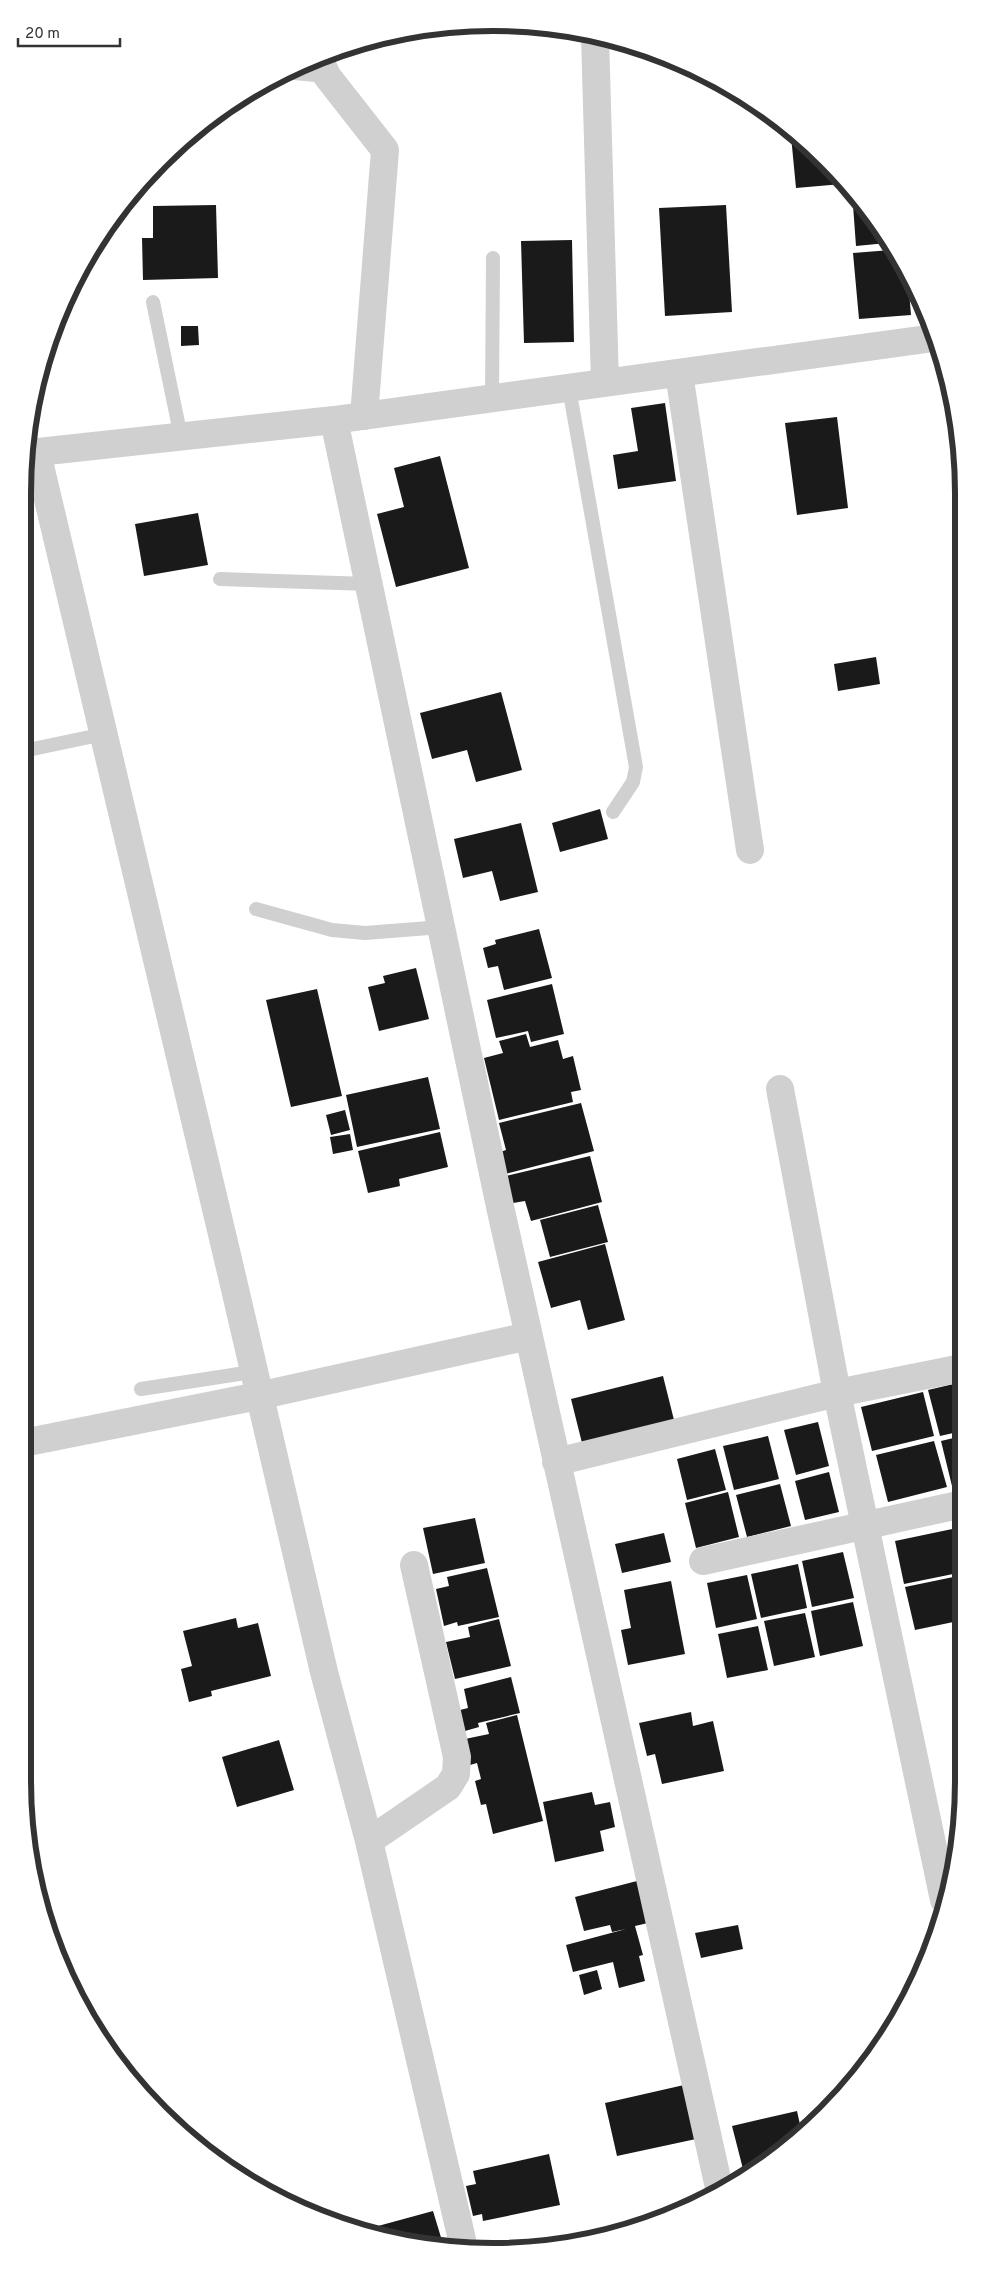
<svg xmlns="http://www.w3.org/2000/svg" width="986" height="2274" font-family="Overpass,sans-serif">
  <rect width="100%" height="100%" fill="#fff"/>
  <path fill="#1a1a1a" d="M791,136L842,184L796,188Z
    M863,204L866,206L887,243L856,246L853,205Z
    M216,205L218,278L143,280L142,238H153V206Z
    M726,205L732,312L665,316L659,208Z
    M572,240L574,342L524,343L521,241Z
    M891,250L908,279L911,315L859,319L853,253Z
    M181,326H198L199,345L181,346Z
    M665,403L676,481L618,489L613,455L638,451L631,408Z
    M837,417L848,508L797,515L785,423Z
    M440,456L469,568L396,587L377,514L404,507L394,468Z
    M198,513L208,565L144,576L135,524Z
    M876,657L880,684L838,691L834,664Z
    M501,692L522,770L476,782L467,750L432,759L420,713Z
    M600,809L608,839L560,852L552,823Z
    M521,823L538,892L500,901L492,871L463,878L454,839Z
    M539,929L552,978L504,990L498,966L488,968L483,948L496,944L495,940Z
    M416,968L429,1019L379,1031L368,987L385,983L383,976Z
    M552,984L564,1034L531,1042L528,1031L496,1038L487,1000Z
    M317,989L342,1096L291,1107L266,1000Z
    M526,1034L530,1047L558,1040L563,1059L573,1056L581,1090L571,1092L573,1102L499,1120L484,1058L503,1053L499,1041Z
    M428,1077L440,1129L357,1147L346,1095Z
    M581,1103L594,1151L505,1174L500,1152L506,1150L499,1123Z
    M345,1110L350,1130L331,1135L326,1115Z
    M440,1132L448,1167L399,1179L400,1186L368,1193L358,1151Z
    M350,1134L353,1150L333,1154L330,1137Z
    M590,1156L602,1202L531,1221L525,1201L513,1203L506,1176Z
    M598,1205L608,1242L550,1257L540,1220Z
    M605,1244L625,1320L588,1330L580,1300L551,1308L538,1262Z
    M663,1376L675,1424L583,1447L571,1399Z
    M962,1382V1431L940,1436L928,1390Z
    M923,1392L934,1436L872,1451L861,1407Z
    M818,1422L829,1466L796,1475L784,1430Z
    M768,1436L779,1479L734,1490L723,1446Z
    M962,1436L963,1484L952,1486L941,1441Z
    M934,1441L947,1487L888,1502L876,1455Z
    M715,1449L726,1490L687,1500L677,1459Z
    M829,1472L839,1512L805,1520L795,1481Z
    M780,1484L791,1526L747,1537L736,1495Z
    M728,1492L739,1537L696,1548L685,1503Z
    M475,1518L485,1563L433,1574L423,1528Z
    M957,1528L963,1556V1572L904,1584L895,1541Z
    M664,1533L671,1562L622,1573L615,1544Z
    M843,1552L854,1598L812,1607L802,1561Z
    M798,1564L807,1608L761,1618L751,1574Z
    M487,1568L499,1617L458,1626L457,1622L444,1626L436,1589L449,1586L447,1577Z
    M747,1575L757,1619L716,1628L707,1583Z
    M963,1575V1620L915,1630L905,1587Z
    M671,1581L685,1654L628,1665L621,1630L631,1628L624,1590Z
    M853,1602L863,1646L820,1656L811,1611Z
    M805,1613L815,1657L774,1666L764,1621Z
    M236,1618L238,1628L258,1623L271,1676L211,1691L212,1696L189,1702L181,1669L192,1666L183,1631Z
    M499,1619L511,1666L455,1679L446,1642L470,1637L468,1627Z
    M758,1626L768,1670L727,1678L718,1634Z
    M511,1677L520,1713L478,1723L479,1727L465,1731L460,1710L468,1708L464,1689Z
    M691,1712L693,1726L713,1721L724,1771L662,1784L655,1754L647,1756L639,1723Z
    M517,1715L543,1821L493,1834L486,1804L481,1805L475,1781L481,1779L477,1763L470,1765L465,1739L489,1734L486,1723Z
    M279,1740L294,1790L237,1807L222,1757Z
    M592,1792L595,1805L610,1802L615,1827L600,1831L604,1851L555,1862L543,1802Z
    M637,1881L648,1923L635,1926L643,1955L639,1956L645,1981L619,1988L613,1962L573,1972L566,1945L626,1929L612,1932L610,1925L584,1931L575,1897Z
    M738,1925L743,1949L701,1958L695,1933Z
    M597,1970L602,1989L584,1995L579,1975Z
    M684,2085L696,2139L617,2156L605,2103Z
    M797,2111L801,2129L756,2166L743,2169L732,2126Z
    M549,2154L560,2205L483,2221L482,2214L473,2216L466,2186L476,2184L473,2171Z
    M433,2211L443,2244L401,2243L367,2229Z"/>
  <g fill="none" stroke-linecap="round" stroke-linejoin="round">
    <path stroke="#d0d0d0" stroke-width="14" d="M283,72L327,76
      M153,302L181,437
      M569,388L636,767L633,782L613,812
      M492,398L493,258
      M220,579L369,584
      M23,751L104,734
      M256,909L332,930L365,933L442,927
      M141,1389L252,1372"/>
    <path stroke="#d0d0d0" stroke-width="28" d="M595,36L605,383
      M319,58L327,76L385,150L364,416
      M679,373L750,850
      M334,420L501,1211L720,2192
      M29,453L334,420L934,338
      M37,453L231,1272L324,1672L369,1841L463,2244
      M780,1089L837,1393L944,1900
      M23,1443L258,1396L529,1336
      M556,1462L837,1393L962,1368
      M703,1561L963,1504
      M369,1841L448,1787L456,1774L457,1757L414,1565"/>
  </g>
  <path d="M0 0H986V2274H0ZM493 31H493A462 462 0 0 1 955 493V1781A462 462 0 0 1 493 2243H493A462 462 0 0 1 31 1781V493A462 462 0 0 1 493 31Z" fill="#fff" fill-rule="evenodd"/>
  <path fill="none" stroke="#333" stroke-width="6" d="M493 31H493A462 462 0 0 1 955 493V1781A462 462 0 0 1 493 2243H493A462 462 0 0 1 31 1781V493A462 462 0 0 1 493 31Z"/>
  <path d="M18 38v8h102v-8" fill="none" stroke="#333333" stroke-width="2.5"/>
  <text x="25" y="38" font-size="15" fill="#333333" stroke="#ffffff" stroke-width="4" paint-order="stroke">20 m</text>
</svg>
